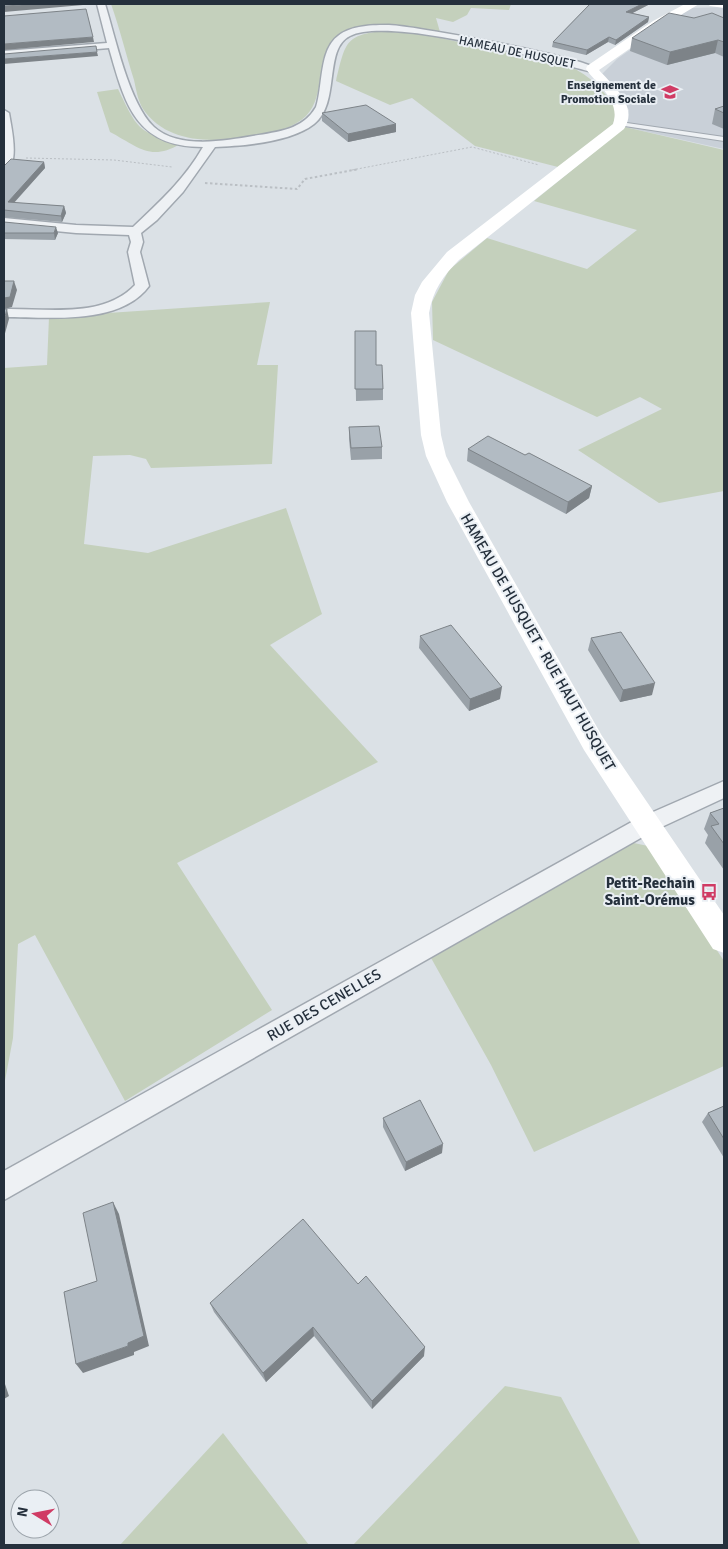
<svg xmlns="http://www.w3.org/2000/svg" width="728" height="1549" font-family="Signika,sans-serif">
  <rect width="100%" height="100%" fill="#dbe1e6"/>
  <path fill="#c9d0d8" d="M724,7V149L625,127L629,110L602,74L617,59L689,8Z"/>
  <path fill="#c4d0bc" d="M111,4H511L509,10L471,8L467,15L453,22L436,18L440,32C413,28 360,18 336,37C315,53 327,95 306,116C290,132 259,135 238,138C204,143 164,140 143,109C138,101 136,89 134,80C126,55 120,29 111,4Z
    M389,30L422,34L569,66C591,76 603,90 617,109L613,125L558,167L475,146L412,98L390,105L336,81C346,40 345,35 389,30Z
    M118,89C137,128 137,132 180,144C150,162 137,146 110,132L97,92Z
    M625,127L724,150V491L659,503L578,450L662,409L640,397L597,417L433,340L432,302L449,270L487,238L587,269L637,230L534,201Z
    M270,302L257,365H278L272,464L151,468L146,459L130,455L93,456L84,544L148,553L286,508L322,614L270,645L378,762L177,863L272,1010L125,1101L35,935L18,944L13,1038L4,1086V368L47,365L49,317Z
    M629,842L648,846L724,961V1066L534,1152L491,1065L426,949Z
    M505,1386L561,1397L641,1545H353Z
    M223,1433L309,1545H120Z"/>
  <g fill="none" stroke-linecap="round" stroke-linejoin="round">
    <g stroke="#a1a8b0" stroke-width="2">
      <path id="lane" d="M620,122L724,137V141L618,125Z"/>
    </g>
    <g stroke="#a1a8b0" stroke-width="3">
      <path id="street" d="M97,4H105C115,36 129,104 154,127C178,149 224,141 253,136C277,132 303,130 316,107C323,86 319,50 338,36C351,25 373,25 389,25C415,26 584,57 597,69L592,72C545,60 389,16 350,36C323,49 341,103 314,124C291,142 243,146 215,147L183,192L157,220L141,233L143,242L140,252L149,286C120,326 47,317 4,317V309C46,308 103,319 135,285L128,252L131,242L129,235L76,233L4,226V218L76,225L133,227C159,202 185,179 203,147C135,147 125,104 109,48L4,57V51L107,43Z
        M4,110L9,113C11,126 21,167 4,171Z
        M724,781V798L653,831L4,1200V1171L637,819Z"/>
    </g>
    <path stroke="#babfc4" stroke-width="1" stroke-dasharray="2 2" stroke-linecap="butt" d="M26,158L114,160L172,167
      M352,170L472,147L539,165"/>
    <path stroke="#babfc4" stroke-width="2" stroke-dasharray="2.5 2.5" stroke-linecap="butt" d="M205,183L297,189L305,179L359,169"/>
    <use href="#lane" fill="#eef1f4" fill-rule="evenodd"/>
    <use href="#street" fill="#eef1f4" fill-rule="evenodd"/>
    <path fill="#fff" fill-rule="evenodd" d="M685,4H699L661,27L599,70C613,86 639,106 624,129L459,260C443,276 433,290 429,313L441,435L446,456L469,502L602,736L724,915V953L713,949L584,750L447,502L426,456L421,435L411,313L415,295L422,282L447,252L613,124C621,101 598,86 586,69L587,66L653,21Z
      M708,4H724V8L710,6Z"/>
  </g>
  <path fill="#99a1a8" d="M590,4H650L632,13L649,17L648,22L615,45L608,42L586,55L552,47L553,42Z
    M694,18H724V57L715,53L667,65L630,51L632,38Z
    M724,106V129L712,124L715,109Z
    M322,113L396,124V132L348,142L322,121Z
    M44,162L45,168L14,203L64,206L66,213L62,222L4,217V166Z
    M4,222L58,233L55,240L4,239Z
    M355,331L376,365L383,389V400L356,401Z
    M349,427L382,447V459L351,460L349,439Z
    M468,449L525,455L592,486L589,498L566,514L467,461Z
    M420,636L500,699L469,711L419,648Z
    M591,638L652,695L620,702L588,650Z
    M724,808V870L705,843L708,835L704,829L710,813Z
    M724,1106V1158L702,1122L708,1113Z
    M383,1118L442,1153L405,1171L383,1127Z
    M358,1284L424,1356L372,1409L314,1336L266,1382L214,1312L210,1303Z"/>
  <path fill="#7d8388" d="M40,4H83V5L4,12V6Z
    M642,4H650L625,17L626,12Z
    M649,17L648,22L615,45L616,40Z
    M93,37L94,42L4,50V44Z
    M609,37L608,42L586,55L587,50Z
    M718,40L715,53L667,65L670,52Z
    M97,52L98,56L4,64V59Z
    M396,124V132L348,142V134Z
    M44,162L45,168L9,208L8,202Z
    M64,206L66,213L62,222L61,216Z
    M56,227L58,233L55,240L54,233Z
    M14,281L17,290L12,307L4,309V298Z
    M7,309L9,319L4,337V320Z
    M592,486L589,498L566,514L568,502Z
    M655,683L652,695L620,702L623,690Z
    M502,687L500,699L469,711L470,699Z
    M443,1144L442,1153L405,1171L406,1162Z
    M113,1202L119,1214L149,1346L134,1352V1355L83,1373L76,1364L128,1346Z
    M313,1327L314,1336L266,1382L263,1373Z
    M425,1347L424,1356L372,1409V1401Z
    M4,1381L9,1396L4,1399Z"/>
  <path fill="#b2bbc3" stroke="#7d8388" d="M4,4H40L4,6Z
    M590,4H642L626,12L649,17L616,40L609,37L587,50L553,42Z
    M86,9L93,37L4,44V16Z
    M669,13L694,18L712,13L724,18V42L718,40L670,52L632,38Z
    M96,46L97,52L4,59V54Z
    M366,105L396,124L348,134L322,113Z
    M724,106V113L715,109Z
    M11,159L44,162L8,202L64,206L61,216L4,210V166Z
    M4,222L56,227L54,233H4Z
    M4,281H14L10,297L4,298Z
    M4,309H7L4,320Z
    M355,331H376V365H382L383,389H355Z
    M379,426L382,447L351,448L349,427Z
    M488,436L525,455L529,453L592,486L568,502L468,449Z
    M451,625L502,687L470,699L420,636Z
    M621,632L655,683L623,690L591,638Z
    M724,808V844L711,826L719,824L710,813Z
    M420,1100L443,1144L406,1162L383,1118Z
    M724,1106V1139L708,1113Z
    M113,1202L144,1336L128,1343V1346L76,1364L64,1292L97,1281L83,1213Z
    M303,1219L358,1284L366,1276L425,1347L372,1401L313,1327L263,1373L210,1303Z"/>
  <defs>
    <g id="school-bare" transform="scale(1.35)"><path d="M0-5L7-2L0 1L-7-2ZM-4 1L0 2.5L4 1V4Q0 6-4 4Z" fill="#d03b64" stroke="#eaeff4" stroke-width="2.5" paint-order="stroke"/></g>
    <g id="bus-bare" transform="scale(1.35)"><path d="M-5-6H5V4H4V6H2V4H-2V6H-4V4H-5ZM-3.5-4V0h7V-4ZM-3.5 1.2v1.5H-2V1.2ZM2 1.2v1.5H3.5V1.2Z" fill="#d03b64" stroke="#eaeff4" stroke-width="2.5" paint-order="stroke"/></g>
  </defs>
  <g fill-rule="evenodd">
    <use href="#school-bare" x="670" y="92"/>
    <use href="#bus-bare" x="709" y="892"/>
  </g>
  <g text-anchor="middle" stroke-width="4" stroke-linejoin="round" paint-order="stroke">
    <g font-size="12" fill="#25303c" stroke="#eaeff4">
      <text transform="translate(517 52) rotate(12)" y="4">HAMEAU DE HUSQUET</text>
    </g>
    <g font-size="12" font-weight="bold" fill="#25303c" stroke="#eaeff4" text-anchor="end">
      <text x="656" y="89">Enseignement de<tspan x="656" dy="14">Promotion Sociale</tspan></text>
    </g>
    <g font-size="15" fill="#25303c" stroke="#eaeff4">
      <text transform="translate(538 642) rotate(60)" y="5">HAMEAU DE HUSQUET - RUE HAUT HUSQUET</text>
      <text transform="translate(324 1005) rotate(-30)" y="5">RUE DES CENELLES</text>
    </g>
    <g font-size="15" font-weight="bold" fill="#25303c" stroke="#eaeff4" text-anchor="end">
      <text x="695" y="888">Petit-Rechain<tspan x="695" dy="17">Saint-Orémus</tspan></text>
    </g>
  </g>
  <rect width="728" height="1549" fill="none" stroke="#25303c" stroke-width="10"/>
  <g transform="translate(35 1514) rotate(280)"><circle r="24" fill="#eaeff4" stroke="#9ba3aa"/>
  <path d="M0-4L9 19L0 12L-9 19Z" fill="#d03b64"/>
  <text y="-8" font-size="14" font-weight="bold" text-anchor="middle" fill="#25303c">N</text>
  </g>
</svg>
